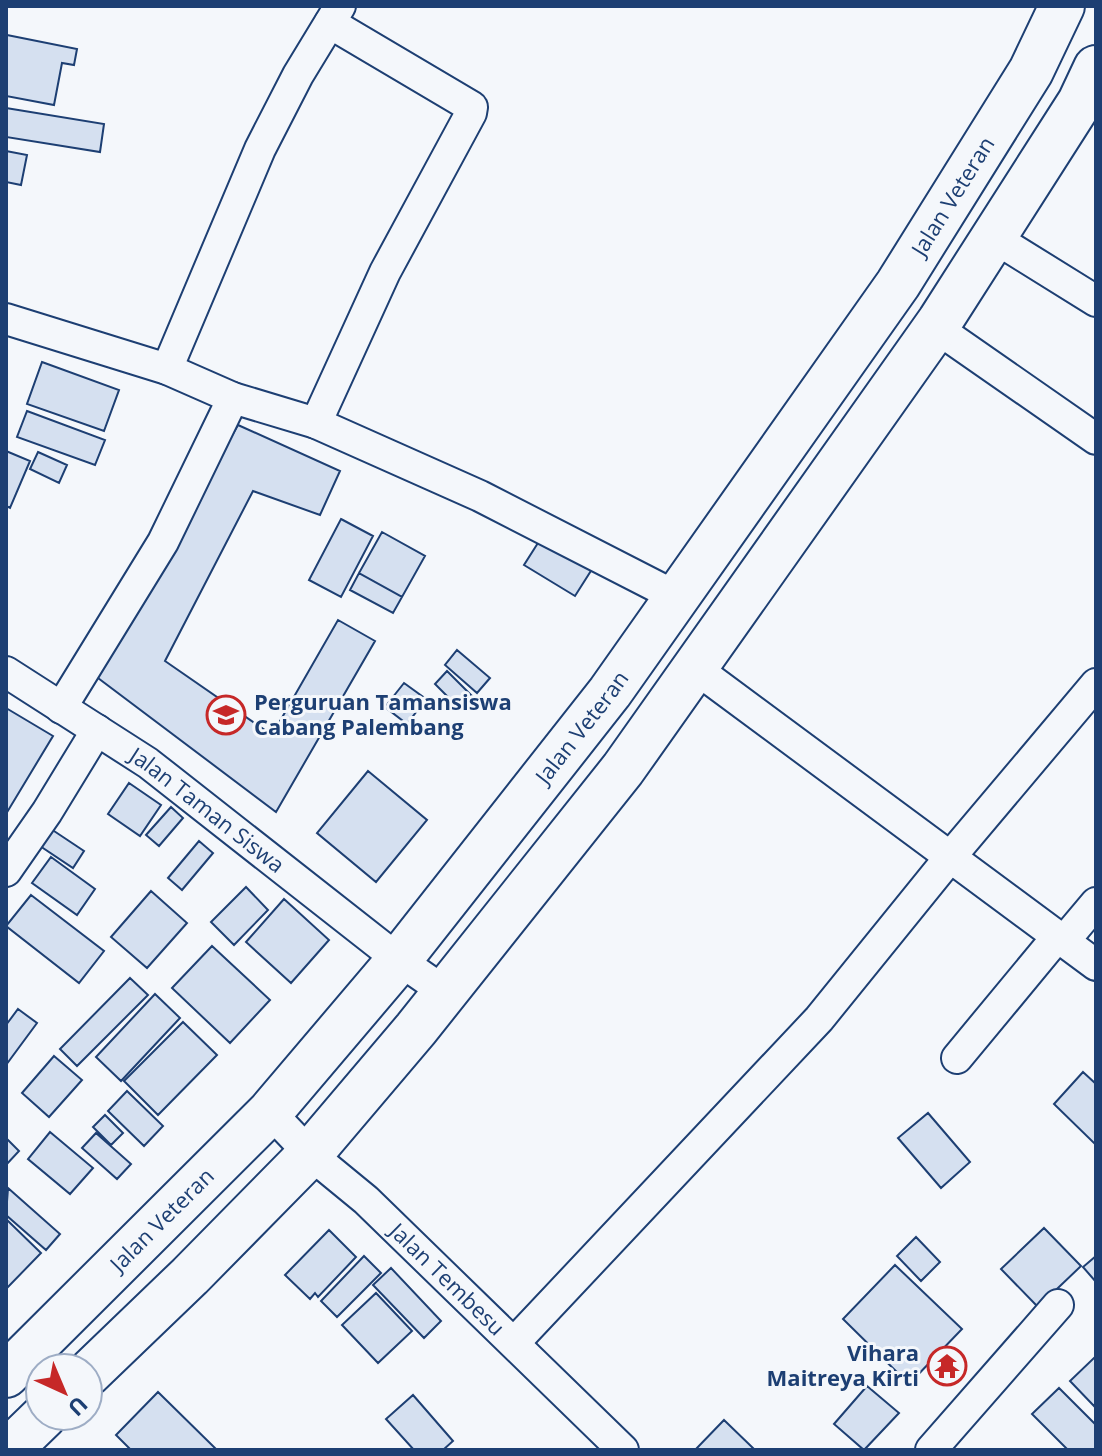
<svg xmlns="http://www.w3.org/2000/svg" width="1102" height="1456" font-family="'Open Sans',sans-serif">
  <rect width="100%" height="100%" fill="#f4f7fb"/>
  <path fill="#d5e0f0" stroke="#1d3f73" stroke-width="2" d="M7,35L77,49L74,65L62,63L54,105L6,96Z
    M6,108L104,124L100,152L6,137Z
    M6,151L27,155L21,185L6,182Z
    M42,362L119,390L104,431L27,404Z
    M27,411L105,440L95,465L17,437Z
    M238,425L340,471L320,515L253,491L165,661L272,735L338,620L375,641L276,812L94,675Z
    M6,451L30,461L10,508L6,506Z
    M38,452L67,465L59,483L30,469Z
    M341,519L373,536L341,597L309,580Z
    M382,532L425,556L402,597L359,573Z
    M543,535L594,566L575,596L524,565Z
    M359,573L402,597L393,613L350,590Z
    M457,650L490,678L477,693L445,665Z
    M447,671L473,697L460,709L435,684Z
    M404,683L426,699L407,724L385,707Z
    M6,708L53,736L6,814Z
    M368,771L427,820L376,882L317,833Z
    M129,783L161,805L140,836L108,814Z
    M171,807L183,818L159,846L146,835Z
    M51,829L84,851L73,868L40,846Z
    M199,841L213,853L182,890L168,878Z
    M51,857L95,889L77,915L32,883Z
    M246,887L268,910L234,945L211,922Z
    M151,891L187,923L147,968L111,937Z
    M31,895L104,951L79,983L6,926Z
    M284,899L329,940L291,983L246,942Z
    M212,946L270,1000L230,1043L172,988Z
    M130,978L148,995L77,1066L60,1049Z
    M155,994L180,1018L121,1081L96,1057Z
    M18,1009L37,1023L6,1065V1025Z
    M183,1022L217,1055L158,1115L124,1081Z
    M54,1056L82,1080L49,1117L22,1093Z
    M1083,1072L1096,1084L1095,1144L1054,1104Z
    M127,1091L163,1126L144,1146L108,1111Z
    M928,1113L970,1162L941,1188L898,1138Z
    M105,1115L123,1133L111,1145L93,1127Z
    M50,1132L93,1168L70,1194L28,1159Z
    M96,1133L131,1164L117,1179L82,1148Z
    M6,1138L19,1151L6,1165Z
    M8,1188L60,1234L46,1250L6,1215Z
    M6,1219L41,1253L6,1289Z
    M1044,1228L1081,1266L1038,1307L1001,1269Z
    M329,1230L356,1257L318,1297L315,1293L310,1299L285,1275Z
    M916,1237L940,1262L921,1281L897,1256Z
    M364,1256L381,1273L337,1317L321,1301Z
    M1096,1256V1282L1083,1267Z
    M895,1265L962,1329L909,1384L843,1319Z
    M391,1268L441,1321L424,1338L373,1285Z
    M376,1293L412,1331L378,1363L342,1325Z
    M1096,1356V1404L1094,1406L1070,1381Z
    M867,1386L899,1413L864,1450L834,1424Z
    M1059,1388L1096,1425V1450H1068L1032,1414Z
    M158,1392L217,1450H131L116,1435Z
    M413,1395L453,1441L443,1450H414L386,1419Z
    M724,1420L754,1449L753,1450H695Z"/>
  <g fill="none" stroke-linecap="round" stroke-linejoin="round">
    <g stroke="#1d3f73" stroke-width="34">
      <g id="street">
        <path d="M340,6L298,75L260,149L167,369L233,398L316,423L480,496L677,597"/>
        <path d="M993,237L1096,301"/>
        <path d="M6,319L167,369"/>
        <path d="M935,327L1096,439"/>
        <path d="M316,423L385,272L471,113L472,107L330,23"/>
        <path d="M695,668L1096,965"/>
        <path id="s1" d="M6,672L148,763L399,960L445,992"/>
        <path d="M61,708L163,542L233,398"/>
        <path d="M6,871L47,812L97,730"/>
        <path d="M1064,941L1096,903"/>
        <path d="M957,1058L1058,936"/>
        <path id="s2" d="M270,1112L310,1154L366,1200L623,1450"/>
        <path d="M514,1343L819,1019L951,856L1096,684"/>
        <path d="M931,1450L1058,1305"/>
      </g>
    </g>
    <g stroke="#1d3f73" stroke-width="48">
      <g id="highway">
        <path d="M88,1374L190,1276L310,1154L416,1029L623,769L940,321L1080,102L1096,68"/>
        <path id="s3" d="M6,1375L270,1112L399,960L610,692L898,284L1031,71L1062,6"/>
        <path d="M9,1450L44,1416"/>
      </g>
    </g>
    <use href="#street" stroke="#f4f7fb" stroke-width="30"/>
    <use href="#highway" stroke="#f4f7fb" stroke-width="44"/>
  </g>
  <defs>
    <g id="school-ring" transform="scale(2)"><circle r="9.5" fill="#f4f7fb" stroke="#c62828" stroke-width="1.5"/><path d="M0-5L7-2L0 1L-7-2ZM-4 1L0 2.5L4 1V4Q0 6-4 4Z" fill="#c62828"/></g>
    <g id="temple-ring" transform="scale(2)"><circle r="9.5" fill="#f4f7fb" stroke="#c62828" stroke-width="1.5"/><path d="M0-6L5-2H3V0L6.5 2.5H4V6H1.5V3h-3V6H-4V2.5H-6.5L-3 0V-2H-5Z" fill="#c62828"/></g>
  </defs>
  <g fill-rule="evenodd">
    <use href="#school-ring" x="226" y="715"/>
    <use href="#temple-ring" x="947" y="1366"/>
  </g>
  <g text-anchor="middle" stroke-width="6" stroke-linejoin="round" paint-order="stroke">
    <g font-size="22" fill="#1d3f73" stroke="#f4f7fb">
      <text dy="8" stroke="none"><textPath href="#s3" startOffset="1516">Jalan Veteran</textPath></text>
      <text dy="8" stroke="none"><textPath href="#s3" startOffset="868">Jalan Veteran</textPath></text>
      <text dy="8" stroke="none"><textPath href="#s1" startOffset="244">Jalan Taman Siswa</textPath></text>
      <text dy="8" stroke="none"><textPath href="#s3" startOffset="220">Jalan Veteran</textPath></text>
      <text dy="8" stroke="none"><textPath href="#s2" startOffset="244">Jalan Tembesu</textPath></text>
    </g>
    <g font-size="22" font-weight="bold" fill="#1d3f73" stroke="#f4f7fb" text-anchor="start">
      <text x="254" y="710">Perguruan Tamansiswa<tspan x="254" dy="25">Cabang Palembang</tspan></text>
      <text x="919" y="1361" text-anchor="end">Vihara<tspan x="919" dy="25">Maitreya Kirti</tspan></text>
    </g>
  </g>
  <rect width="1102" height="1456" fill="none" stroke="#1d3f73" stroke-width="16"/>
  <g transform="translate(64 1392) rotate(136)"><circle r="38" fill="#f4f7fb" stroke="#9eadc5" stroke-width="2"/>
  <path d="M0-6L14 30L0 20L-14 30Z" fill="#c62828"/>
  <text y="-12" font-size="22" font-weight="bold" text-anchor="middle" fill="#1d3f73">U</text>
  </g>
</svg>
